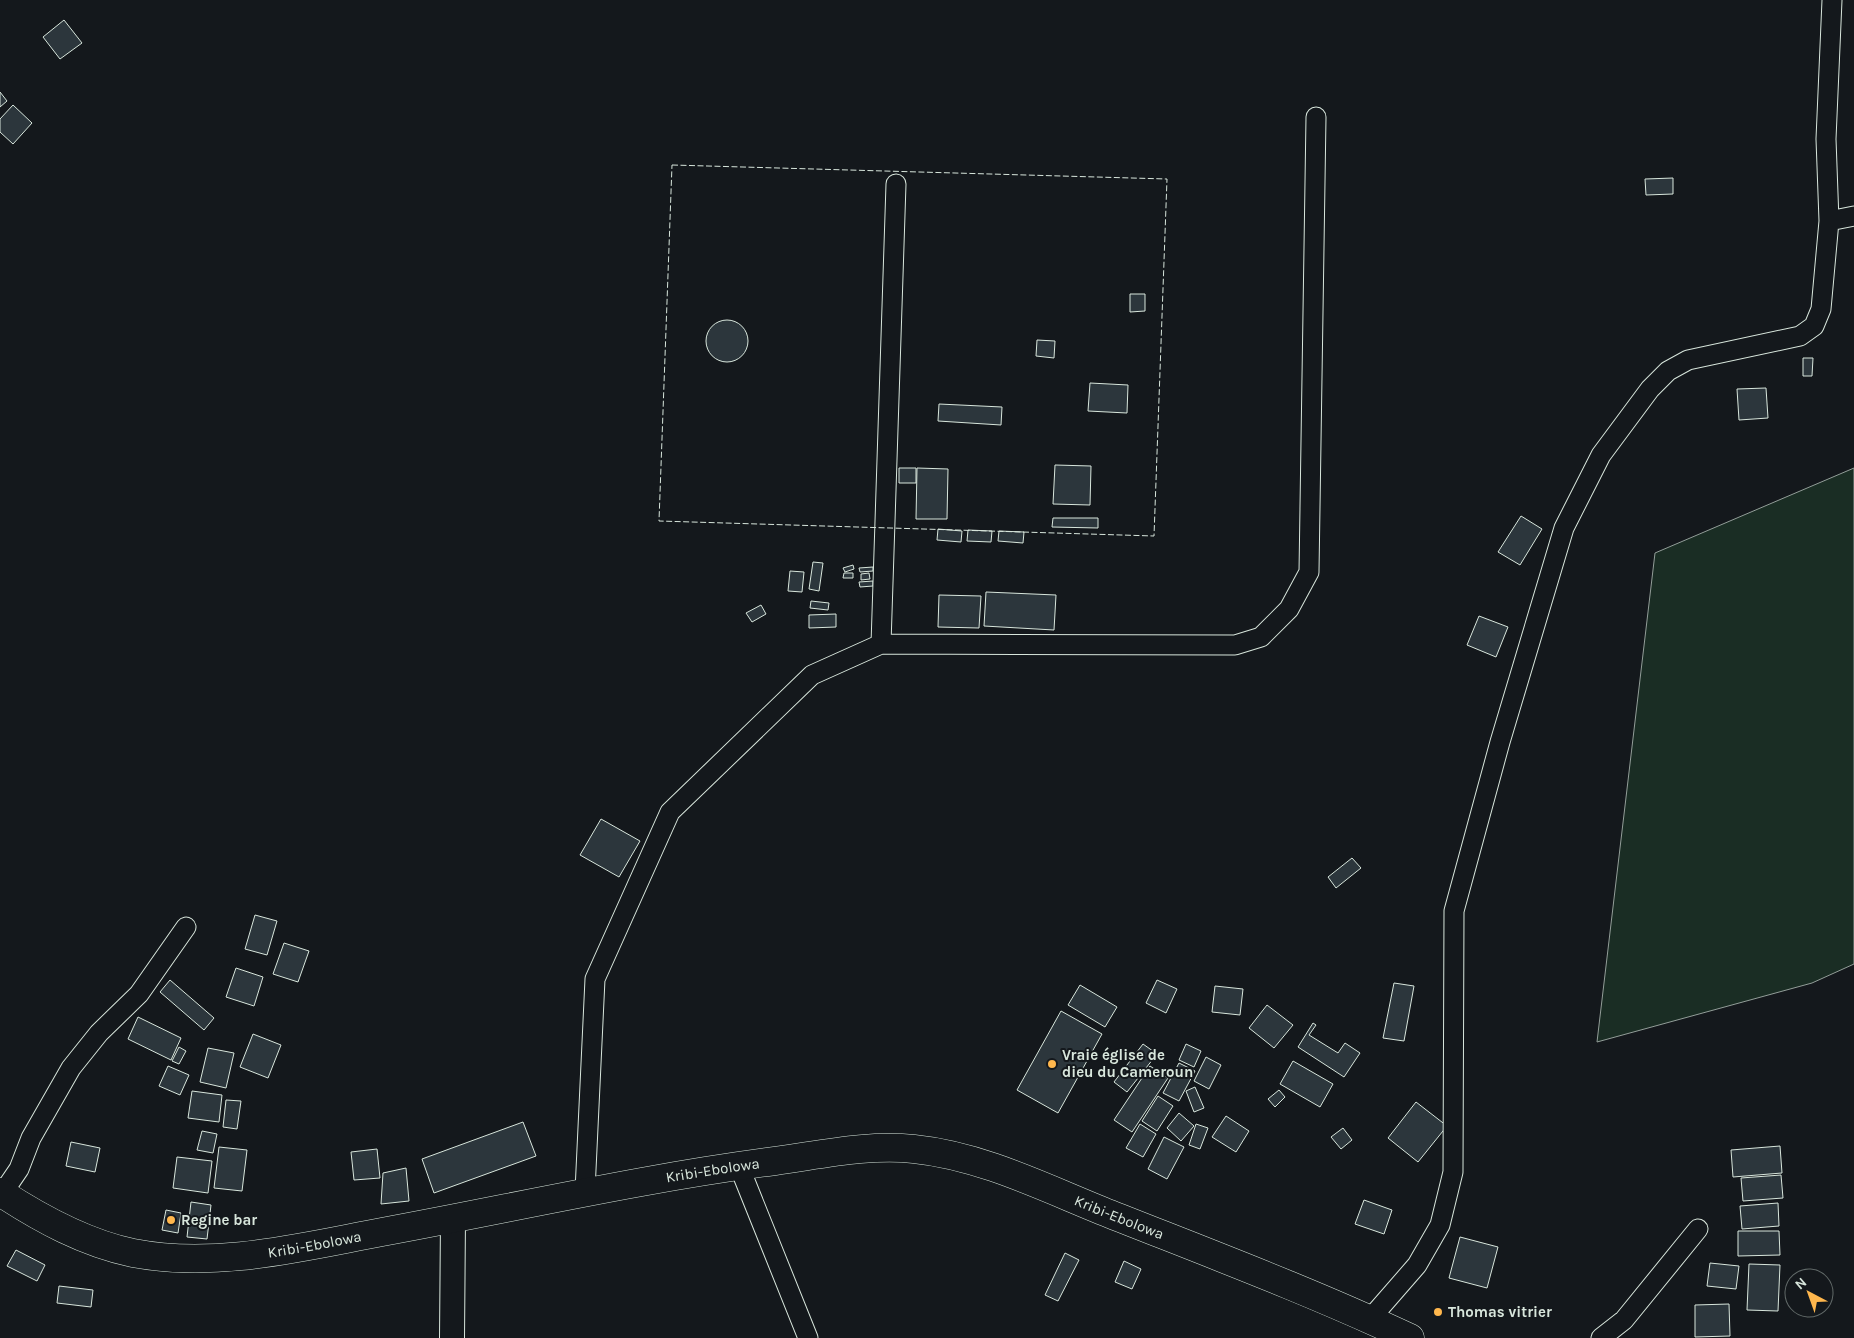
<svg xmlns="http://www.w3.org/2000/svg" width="1854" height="1338" font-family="Karla,sans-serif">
  <rect width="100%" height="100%" fill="#14181c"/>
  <path fill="#1a2d24" stroke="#939e99" d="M1854,468V964L1812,983L1597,1042L1655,553Z"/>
  <path fill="#2c363c" stroke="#d8e6dc" d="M64,20L82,43L60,59L43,37Z
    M0,92L7,101L0,107Z
    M13,105L32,123L13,144L0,132V119Z
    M1673,178V194L1646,195L1645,179Z
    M1130,294H1145V311L1130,312Z
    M706 341a21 21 0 1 1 42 0a21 21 0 1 1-42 0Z
    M1037,340L1055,341L1054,358L1036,356Z
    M1803,358H1813L1812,376H1803Z
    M1090,383L1128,385L1127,413L1088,411Z
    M1766,388L1768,418L1739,420L1737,389Z
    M939,404L1002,407L1001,425L938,421Z
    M1055,465L1091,466L1090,505L1053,504Z
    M899,468H916V483H899Z
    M917,468L948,469L947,519H916Z
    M1521,516L1542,529L1520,565L1498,552Z
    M1053,518H1098V528L1052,527Z
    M938,529L962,531L961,542L937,540Z
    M968,530L992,531L991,542L967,541Z
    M999,531L1024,532L1023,543L998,541Z
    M813,562L823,563L819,591L809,589Z
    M853,565L854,569L845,572L843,568Z
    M873,567V571L860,572L859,568Z
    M790,571L804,572L802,592L788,591Z
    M844,573H853V578H843Z
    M869,573L870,579L861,580V574Z
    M873,581V586L860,587L859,582Z
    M986,592L1056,595L1054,630L984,626Z
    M939,595L981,596L979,628L938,627Z
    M811,601L829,603L828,610L810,608Z
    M761,605L766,614L752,622L746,613Z
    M836,614V627L809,628V615Z
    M1479,616L1508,627L1496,657L1467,645Z
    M601,819L640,841L619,877L580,855Z
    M1352,858L1361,868L1336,888L1328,877Z
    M255,915L277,921L267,955L245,949Z
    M284,943L309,951L298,982L273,974Z
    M236,968L263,977L254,1006L226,997Z
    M170,980L214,1018L204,1030L160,992Z
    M1157,980L1177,989L1166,1013L1146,1003Z
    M1394,983L1414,986L1404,1041L1383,1038Z
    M1080,985L1117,1007L1105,1027L1068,1005Z
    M1215,986L1243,989L1240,1015L1212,1012Z
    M1267,1005L1293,1025L1274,1048L1249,1028Z
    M1061,1011L1102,1034L1058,1113L1017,1090Z
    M138,1017L181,1038L171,1060L128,1039Z
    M1313,1023L1316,1025L1309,1035L1338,1053L1345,1043L1360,1053L1344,1077L1298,1047Z
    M253,1034L281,1045L268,1078L240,1067Z
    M1143,1044L1157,1054L1127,1092L1114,1082Z
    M1186,1044L1201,1051L1194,1067L1179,1060Z
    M179,1047L186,1051L179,1064L172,1061Z
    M208,1048L234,1053L226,1088L200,1082Z
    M1206,1057L1221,1065L1209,1089L1194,1081Z
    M1293,1061L1333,1084L1320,1107L1280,1084Z
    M1179,1063L1195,1071L1179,1101L1163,1093Z
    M168,1066L189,1075L180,1095L159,1086Z
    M1150,1066L1168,1078L1132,1132L1114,1120Z
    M1195,1087L1204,1108L1194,1112L1186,1091Z
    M1279,1090L1285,1097L1275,1107L1268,1099Z
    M192,1091L222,1095L219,1122L188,1118Z
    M1158,1096L1173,1106L1157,1131L1142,1121Z
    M226,1100L241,1101L237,1129L223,1127Z
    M1416,1102L1447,1126L1418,1162L1388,1138Z
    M1179,1113L1194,1126L1181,1141L1167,1128Z
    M1226,1116L1249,1131L1236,1152L1212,1137Z
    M523,1122L536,1156L434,1193L422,1159Z
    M1140,1124L1156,1134L1143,1157L1126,1148Z
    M1196,1124L1208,1128L1200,1149L1189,1145Z
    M1343,1128L1352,1140L1341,1149L1331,1137Z
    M202,1131L217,1134L213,1153L197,1150Z
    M1164,1137L1184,1147L1167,1179L1148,1169Z
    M71,1142L100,1148L95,1172L66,1166Z
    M1780,1146L1782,1173L1733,1177L1731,1150Z
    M219,1147L247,1150L242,1191L214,1188Z
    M377,1149L380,1178L354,1180L351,1152Z
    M177,1157L212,1161L208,1193L173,1188Z
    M406,1168L409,1201L381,1204L383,1173Z
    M1781,1175L1783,1198L1743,1201L1741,1178Z
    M1364,1200L1392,1210L1384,1234L1355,1224Z
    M191,1202L211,1205L207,1239L187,1237Z
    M1778,1203L1779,1226L1742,1229L1740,1206Z
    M166,1210L181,1213L178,1233L162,1230Z
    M1738,1231H1779L1780,1255L1738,1256Z
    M1460,1237L1498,1247L1487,1288L1449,1278Z
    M16,1250L45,1265L37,1281L7,1266Z
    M1065,1253L1079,1260L1058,1301L1045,1295Z
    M1124,1261L1141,1269L1132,1289L1115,1282Z
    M1710,1263L1739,1266L1736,1289L1707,1286Z
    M1749,1264L1780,1265L1778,1311L1747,1310Z
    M59,1286L93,1290L91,1307L57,1303Z
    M1729,1304L1730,1336L1695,1337V1305Z"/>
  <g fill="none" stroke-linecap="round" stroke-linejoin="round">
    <g stroke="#d8e6dc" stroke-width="21">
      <path id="minor" d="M1829,221L1854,216
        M881,644L896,184
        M739,1166L808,1338
        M585,1191L595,979L670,812L812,675L881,644L1235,645L1261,637L1289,609L1309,572L1316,117
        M2,1194L19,1169L31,1138L71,1068L99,1033L139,994L186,927
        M1370,1319L1417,1265L1440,1225L1453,1172L1454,911L1500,742L1564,528L1601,455L1650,389L1668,371L1688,360L1800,336L1814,326L1821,309L1829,221L1826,139L1832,0
        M1601,1338L1624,1320L1698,1229"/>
    </g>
    <g stroke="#d8e6dc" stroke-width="26">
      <path id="major" d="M452,1338L453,1219"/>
    </g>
    <g stroke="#d8e6dc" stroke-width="29">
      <g id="highway">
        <path id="s1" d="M0,1192C41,1219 85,1243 133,1253C216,1269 301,1247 382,1232C513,1208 643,1178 775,1161C820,1155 868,1144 914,1149C983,1156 1047,1189 1110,1214C1211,1254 1312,1292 1410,1338"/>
      </g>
    </g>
    <use href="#minor" stroke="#14181c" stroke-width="19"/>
    <use href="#major" stroke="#14181c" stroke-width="24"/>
    <use href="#highway" stroke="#14181c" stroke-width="28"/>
    <path stroke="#d8e6dc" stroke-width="1" stroke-dasharray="6 2.5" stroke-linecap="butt" d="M672,165L1167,179L1154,536L659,521Z"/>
  </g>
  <g fill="#ffb74d" stroke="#14181c" stroke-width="2">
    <circle cx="1052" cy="1064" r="5"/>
    <circle cx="171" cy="1220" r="5"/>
    <circle cx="1438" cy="1312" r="5"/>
  </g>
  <g text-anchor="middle" stroke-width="4" stroke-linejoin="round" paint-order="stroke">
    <g font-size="15" font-weight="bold" fill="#d8e6dc" stroke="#14181c" text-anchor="start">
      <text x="1062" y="1060">Vraie église de<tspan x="1062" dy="17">dieu du Cameroun</tspan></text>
      <text x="181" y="1225">Regine bar</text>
      <text x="1448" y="1317">Thomas vitrier</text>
    </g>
    <g font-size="15" fill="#d8e6dc" stroke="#14181c">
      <text dy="5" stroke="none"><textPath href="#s1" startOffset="735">Kribi-Ebolowa</textPath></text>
      <text dy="5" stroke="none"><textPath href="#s1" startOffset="1155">Kribi-Ebolowa</textPath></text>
      <text dy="5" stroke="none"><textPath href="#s1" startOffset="330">Kribi-Ebolowa</textPath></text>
    </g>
  </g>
  <g transform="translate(1809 1293) rotate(319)"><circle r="24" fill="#14181c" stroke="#626a69"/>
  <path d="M0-4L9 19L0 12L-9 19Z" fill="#ffb74d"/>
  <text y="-8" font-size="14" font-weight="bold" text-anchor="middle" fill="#d8e6dc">N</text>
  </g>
</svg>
